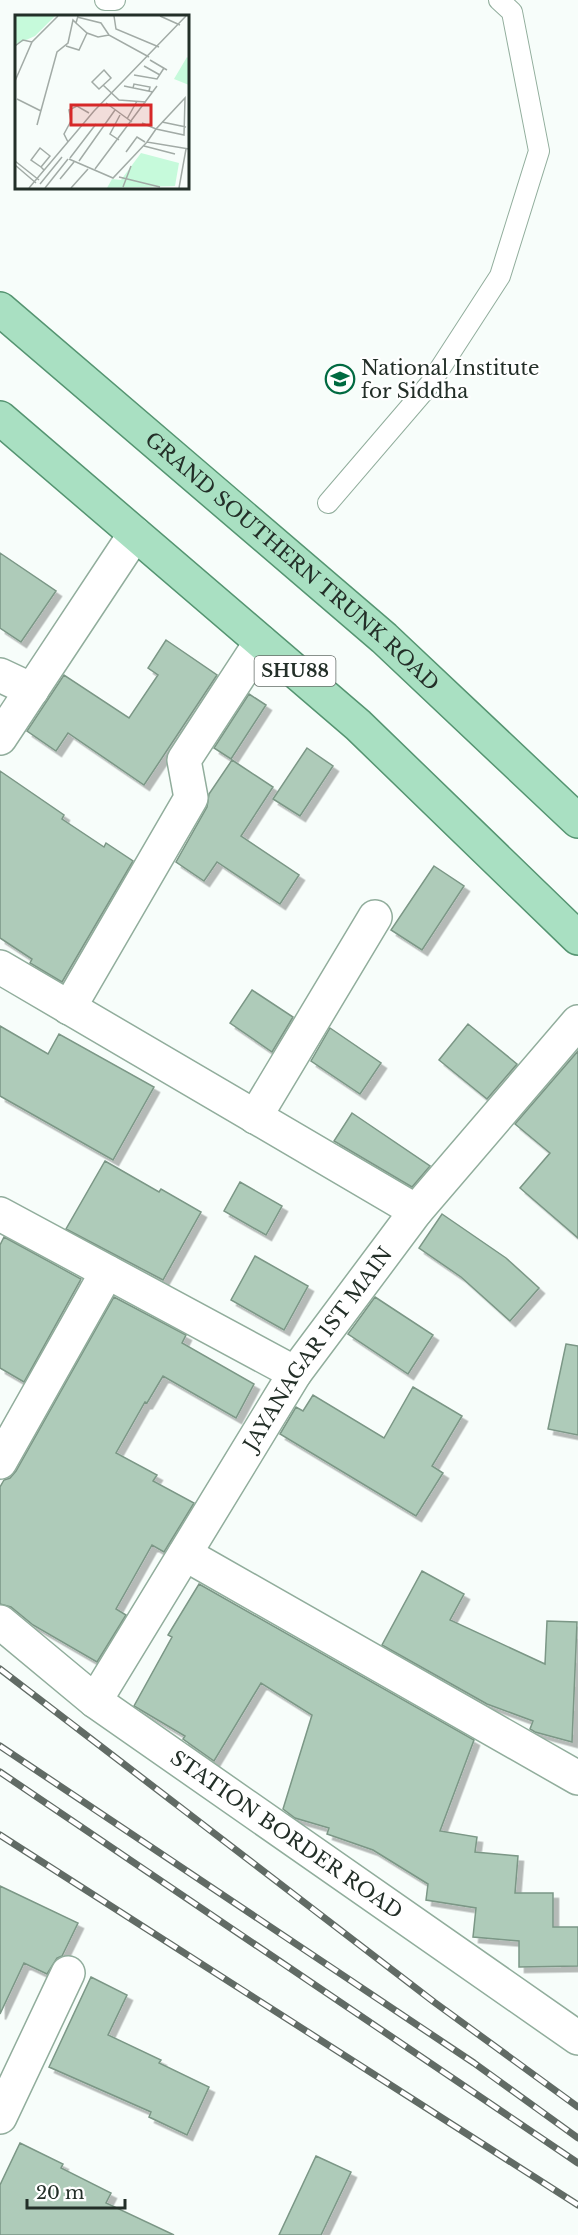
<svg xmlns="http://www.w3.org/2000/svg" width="578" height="2235" font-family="'Libre Baskerville',serif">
  <defs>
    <filter id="shadow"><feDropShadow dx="5.5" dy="5.5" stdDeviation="0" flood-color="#0004"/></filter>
  </defs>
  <rect width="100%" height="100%" fill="#f7fdfa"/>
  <path fill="#aecbb9" stroke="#7b9786" stroke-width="1.5" filter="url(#shadow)" d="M0,553L56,591L21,642L0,628Z
    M166,640L217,675L144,785L68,733L56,751L27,731L64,675L129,718L158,675L148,668Z
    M249,694L266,705L231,759L214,748Z
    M307,748L333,766L300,816L273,799Z
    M232,760L273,787L241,836L299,875L280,904L217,862L204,881L176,862L207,807L209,794Z
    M0,771L64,815L62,819L104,847L106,843L133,861L62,982L30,963L32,959L0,938Z
    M434,866L464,886L422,950L391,930Z
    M252,990L293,1017L272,1052L230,1023Z
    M468,1024L517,1064L487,1099L439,1060Z
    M0,1026L48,1054L59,1034L154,1087L113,1160L0,1096Z
    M330,1028L381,1063L360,1094L311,1061Z
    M578,1051V1238L520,1188L550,1153L515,1124Z
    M352,1113L430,1166L412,1187L334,1141Z
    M105,1161L159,1192L161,1189L201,1212L163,1280L66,1229Z
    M240,1182L282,1206L266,1235L224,1211Z
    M442,1214L506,1258L539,1288L510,1321L461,1277L419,1248Z
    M4,1237L81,1279L24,1382L0,1368V1245Z
    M255,1256L308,1286L284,1330L231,1300Z
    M114,1297L186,1335L182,1343L254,1384L236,1418L163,1376L147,1403L145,1402L116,1453L157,1475L153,1481L194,1503L164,1552L152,1545L116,1609L126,1615L97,1662L33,1625L11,1607L0,1604V1487L4,1480L10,1478L16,1471Z
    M375,1297L433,1335L408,1374L348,1334Z
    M566,1344L578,1346V1435L548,1429Z
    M413,1387L462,1416L432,1466L443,1473L416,1516L280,1434L296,1407L303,1411L313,1395L384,1438Z
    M422,1571L464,1594L450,1620L545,1664L547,1621L577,1622L572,1742L535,1732L530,1729L533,1721L487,1704L382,1645Z
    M199,1584L474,1740L440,1831L477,1837L475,1852L518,1856L515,1893H553V1927H578V1966L519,1967V1941L473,1937L476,1908L426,1900L428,1884L373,1850L327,1834L329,1828L295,1818L283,1809L312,1715L261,1683L214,1761L183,1739L185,1736L134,1706L172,1637L168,1635Z
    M0,1886L78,1923L62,1956L57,1958L47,1974L24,1963L0,2014Z
    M91,1977L127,1995L108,2035L161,2060L159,2063L209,2087L187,2135L149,2117L151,2112L49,2067Z
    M20,2143L63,2164L61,2168L111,2193L106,2203L174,2235H0V2185Z
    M316,2156L351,2172L321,2235H279Z"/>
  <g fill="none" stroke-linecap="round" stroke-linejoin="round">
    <g stroke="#91ad9c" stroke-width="22">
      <path id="lane" d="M105,0H115
        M328,503L430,384L500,276L539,151L512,12L499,0"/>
    </g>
    <g stroke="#91ad9c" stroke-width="36">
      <g id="street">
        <path d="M0,675L32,690"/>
        <path d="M0,738L135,534"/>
        <path d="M0,967L416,1211"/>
        <path d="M69,1008L191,798L184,760L261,642"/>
        <path d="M255,1117L375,917"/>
        <path d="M0,1214L295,1373"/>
        <path d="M0,1462L107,1272"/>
        <path d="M185,1554L578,1778"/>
        <path id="s1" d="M0,1622L95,1701L578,2038"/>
        <path id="s2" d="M95,1701L295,1373L416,1211L578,1022"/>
        <path d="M0,2117L68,1973"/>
      </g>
    </g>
    <g stroke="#559471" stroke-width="36">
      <g id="primary">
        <path id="s3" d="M0,309L384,638L578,821"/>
        <path d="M0,418L358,725L578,938"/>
      </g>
    </g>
    <use href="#lane" stroke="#fff" stroke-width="20"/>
    <use href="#street" stroke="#fff" stroke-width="33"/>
    <use href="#primary" stroke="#a9e0c2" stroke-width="33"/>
    <g stroke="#616b65" stroke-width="7">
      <path id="rail" d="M0,1669L434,2002L578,2107
        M0,1746L474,2063L578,2138
        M0,1772L578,2163
        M0,1835L578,2205"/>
    </g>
    <use href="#rail" stroke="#fff" stroke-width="4.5" stroke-dasharray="14" stroke-linecap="butt"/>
  </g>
  <defs>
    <g id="university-ring" transform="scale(1.5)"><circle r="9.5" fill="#fff" stroke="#006a41" stroke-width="1.5"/><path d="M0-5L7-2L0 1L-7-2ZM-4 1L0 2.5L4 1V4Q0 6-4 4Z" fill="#006a41"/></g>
  </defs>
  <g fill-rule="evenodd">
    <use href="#university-ring" x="340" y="379"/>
  </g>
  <g text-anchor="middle" stroke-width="4.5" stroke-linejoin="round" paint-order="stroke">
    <rect fill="#fff" stroke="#656d68" stroke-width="1.5" x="254.5" y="656" width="81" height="30" rx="4.5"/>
    <g font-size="18" font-weight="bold" fill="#232f28">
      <text x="295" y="677">SHU88</text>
    </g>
    <g font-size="20" fill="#232f28" stroke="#fff" text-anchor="start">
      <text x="361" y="375">National Institute<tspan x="361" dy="23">for Siddha</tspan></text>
    </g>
    <g font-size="20" fill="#232f28" stroke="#fff">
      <text dy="7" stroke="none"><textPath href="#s3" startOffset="386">GRAND SOUTHERN TRUNK ROAD</textPath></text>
      <text dy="7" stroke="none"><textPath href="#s2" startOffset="417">JAYANAGAR 1ST MAIN</textPath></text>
      <text dy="7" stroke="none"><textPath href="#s1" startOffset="357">STATION BORDER ROAD</textPath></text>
    </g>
  </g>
  <g transform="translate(15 15)">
    <rect width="174" height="174" fill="#f7fdfa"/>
    <path d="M0,1H40L20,21L0,30Z" fill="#c6fadb"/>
    <path d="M172,42L174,44V70L159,64ZM126,138L164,148L160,171L92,173L97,164L106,165Z" fill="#c6fadb"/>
    <path fill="none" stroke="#a2aba6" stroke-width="1.5" d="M99,1L101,14L144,32M145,1L165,10M62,2L86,8L94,20M61,8L72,18L83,22L94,20L134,42M0,31L8,25L17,27M51,31L64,35L72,18M135,45L152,55M129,51L145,60M89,55L96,63L84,74L77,67ZM119,60L142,64L149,53M0,66L17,27L43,1M88,70L104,85L131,87M109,71L138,77M118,73L119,69L135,72L134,76M2,84L26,96M91,88L117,107M112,104L122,86M147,107L171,112M127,108L141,114L169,120L170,83L141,114L132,127M22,110L42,37L53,28L58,5L61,8L63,1M104,125L95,119L105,100M53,127L49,119L56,106L54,95L62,91L74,98M129,131L160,139M111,137L122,122L130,127M55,143L81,109M54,144L98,163L132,127L174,134M0,146L24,165M64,146L100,95M0,150L21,168M26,152L35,141L25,133L16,145L26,152L29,155M80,154L142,71M104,162L145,172M45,164L59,147M25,169L47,142M108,172L116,151M14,173L79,96L171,1M30,173L53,144M56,173L73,154M164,173L171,134"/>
    <path fill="#d62828" fill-opacity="0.15" stroke="#d62828" stroke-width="3" d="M56,90H136V110H56Z"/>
    <rect width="174" height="174" fill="none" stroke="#232f28" stroke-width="3"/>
  </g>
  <path d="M27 2199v9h98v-9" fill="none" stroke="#232f28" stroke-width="3"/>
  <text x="36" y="2199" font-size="18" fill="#232f28" stroke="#ffffff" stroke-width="4.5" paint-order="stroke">20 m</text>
</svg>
